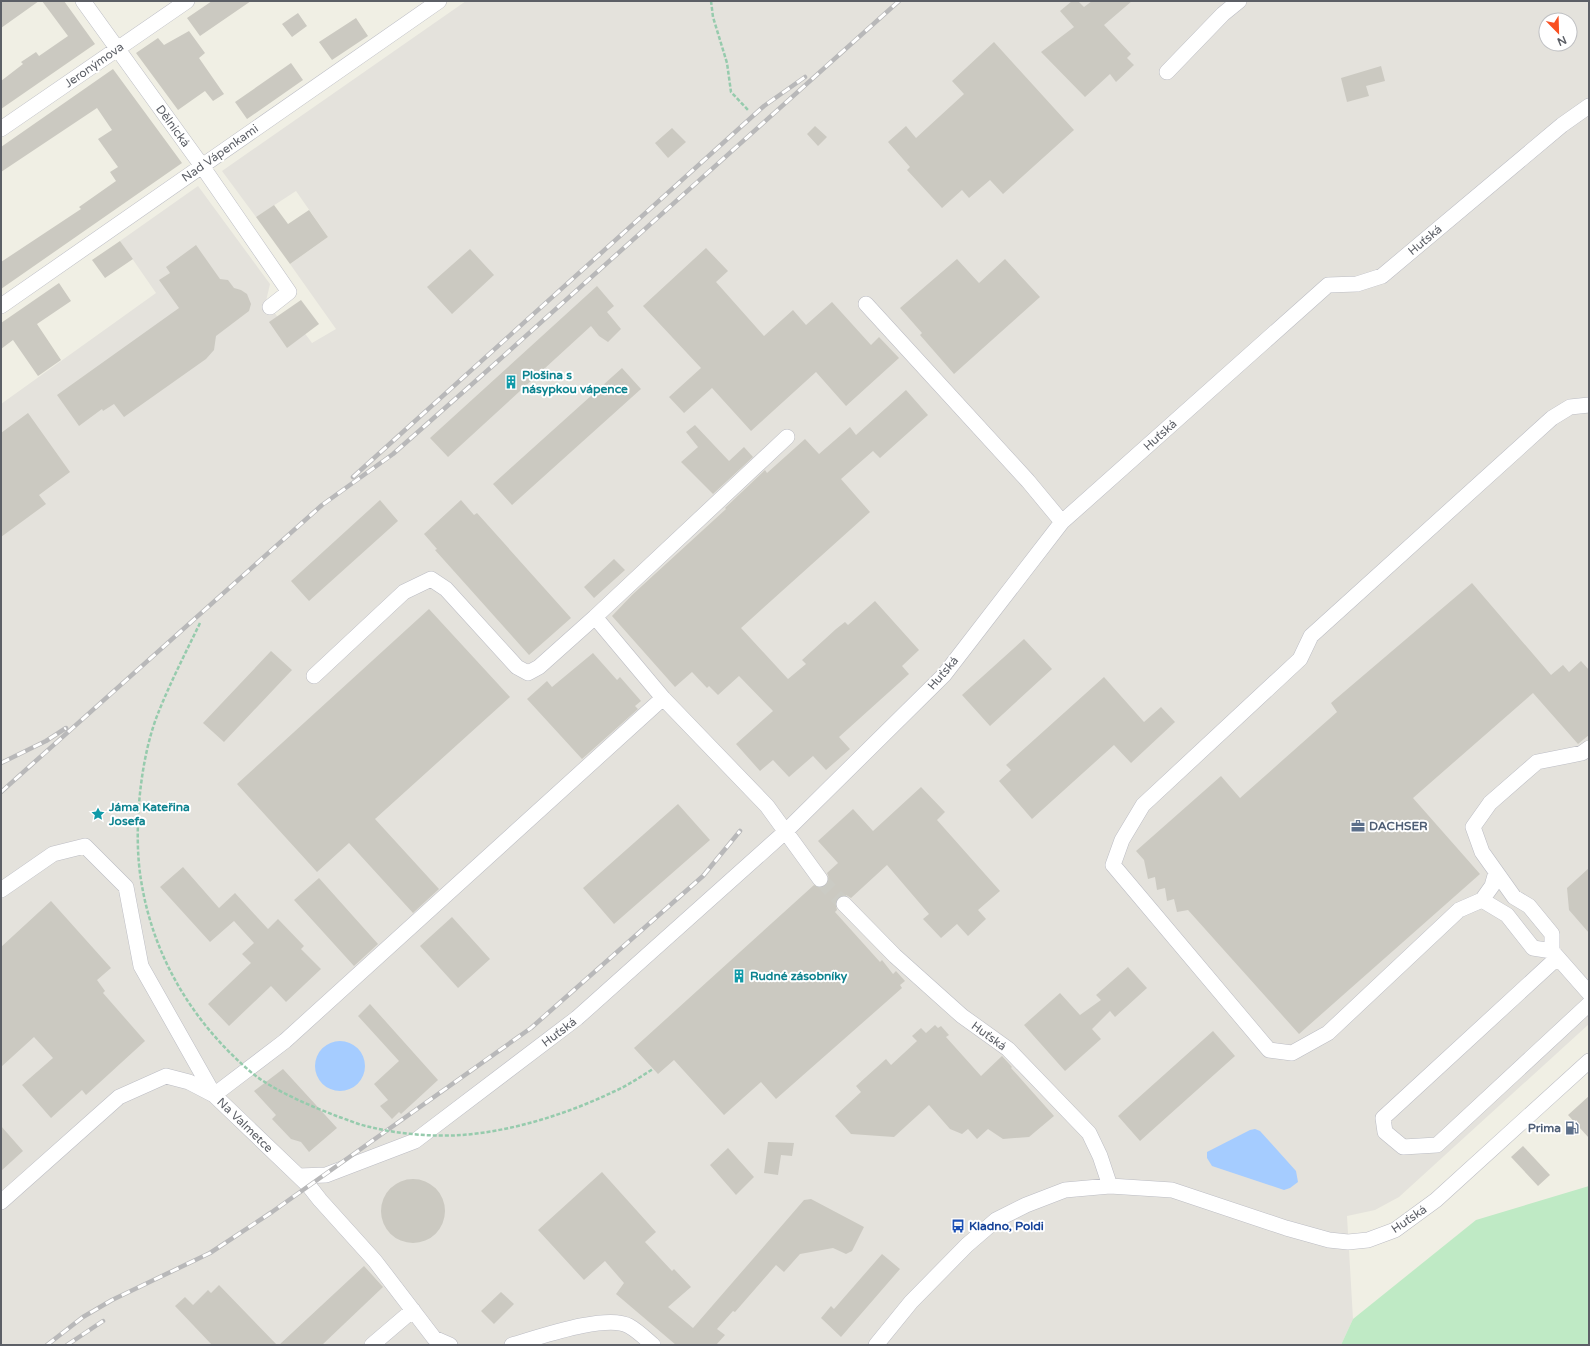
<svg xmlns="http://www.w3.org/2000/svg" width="1590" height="1346" font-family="'Varela Round',sans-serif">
  <rect width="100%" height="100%" fill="#f0efe4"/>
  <path fill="#e4e2dc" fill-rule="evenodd" d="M466,1H1589V1024L1399,1197L1375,1210L1347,1216L1353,1319L1341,1345H1V404L156,293L120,241L198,186L270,284L266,301L282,323L292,316L312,343L336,329L290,264L328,237L296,191L256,217L222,171ZM1546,20H1570V44H1546Z"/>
  <path fill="#bfeac5" d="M1589,1186V1345H1341L1353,1319L1476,1220Z"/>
  <path fill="#a5ccff" d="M315 1066a25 25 0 1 1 50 0a25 25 0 1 1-50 0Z
    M1255,1129L1260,1131L1296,1171L1298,1182L1290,1188L1284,1190L1212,1166L1207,1158V1152L1250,1130Z"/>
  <path fill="#cbc9c1" d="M1,1H39L1,28Z
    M42,1H64L95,44L1,109V81L23,64L21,62L36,52L39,56L68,36Z
    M212,1H251L200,36L187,18Z
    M1072,1H1078L1084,7L1092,1H1132L1104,25L1131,54L1127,58L1134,65L1116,82L1110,74L1085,97L1041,52L1074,27L1060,11Z
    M298,13L307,26L292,37L282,24Z
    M356,18L368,36L332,60L319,42Z
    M189,31L205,53L199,58L224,94L213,101L205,91L178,110L136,53L158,38L164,45Z
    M994,42L1074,130L1003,194L990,180L969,198L962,190L942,208L907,170L910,167L888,142L906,126L916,138L964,94L952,81Z
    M291,63L303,80L247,119L235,102Z
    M1381,66L1385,81L1366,86L1369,96L1347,102L1341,78Z
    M113,69L182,163L1,289V262L81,209L79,207L116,181L110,172L118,167L98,139L112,130L97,108L1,172V147Z
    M815,126L827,137L818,146L807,134Z
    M672,128L686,142L668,158L655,143Z
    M274,205L288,224L309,210L328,237L290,264L256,217Z
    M120,241L133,259L105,278L92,260Z
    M196,245L220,279L228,280L234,288L241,290L247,294L251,304L249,311L216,336L214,350L206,359L124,417L114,404L103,411L102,409L79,426L57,395L179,308L159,280L170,273L166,267Z
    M706,248L728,271L716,282L764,336L793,310L806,325L832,302L871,345L879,337L899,358L846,406L816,372L751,431L712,388L684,413L669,397L701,368L643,306Z
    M470,249L494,275L452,314L427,287Z
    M957,259L979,283L1005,259L1040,297L954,374L920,335L922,333L900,308Z
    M59,283L71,301L37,324L61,360L38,376L13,340L1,349V323Z
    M597,286L614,306L607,312L621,329L608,342L599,336L591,326L448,457L430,438Z
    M301,300L319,324L287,348L269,322Z
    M622,368L641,389L512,505L493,484Z
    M906,390L928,415L880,458L873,451L841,479L870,512L741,628L788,679L806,664L802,660L836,629L845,622L848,625L875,601L919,650L902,666L909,674L839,737L850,749L826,770L813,756L789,777L773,760L760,771L736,744L773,711L739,676L718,695L709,686L707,688L692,672L675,687L612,616L632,595L726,509L725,508L765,470L767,473L805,439L819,454L850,427L856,435Z
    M28,413L70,472L39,495L46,504L1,537V433Z
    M695,425L729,461L744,447L753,457L713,494L681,462L698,447L686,432Z
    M380,500L398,521L309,601L291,581Z
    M461,500L474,515L477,513L571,618L529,655L435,550L437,549L424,534Z
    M614,559L625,570L594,598L584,587Z
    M1472,583L1551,675L1563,665L1569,672L1581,661L1589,670V735L1578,744L1533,693L1413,798L1480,874L1299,1034L1188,910L1177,912L1174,899L1167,901L1165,888L1157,890L1155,877L1148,879L1144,860L1136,851L1221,776L1240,798L1337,712L1331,703Z
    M429,609L510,697L375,819L439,889L413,913L349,843L317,872L237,784Z
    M1024,639L1052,669L990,726L962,695Z
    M271,651L292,670L224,742L203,723Z
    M593,653L617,680L620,677L641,701L635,706L638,709L582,759L527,699L547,681L552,687Z
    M1104,677L1144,722L1161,707L1175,722L1131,763L1114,745L1032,819L999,781L1011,770L1006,765Z
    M921,787L945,812L937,820L1000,891L978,910L986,919L968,936L957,924L941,938L923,919L929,914L887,865L851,898L846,895L838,897L835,902L837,910L835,912L880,962L882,960L893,974L896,971L905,981L900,985L902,988L776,1099L761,1082L724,1115L674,1060L658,1074L634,1048L814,885L821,888L826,886L829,878L827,873L838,863L818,841L853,809L873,831Z
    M678,804L710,840L614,924L583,888Z
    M183,867L219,908L235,893L268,929L278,919L304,946L301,949L321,969L286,1002L271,986L229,1026L208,1004L251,963L242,954L254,943L234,921L210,942L160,887Z
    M1589,868V933L1569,910L1567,888Z
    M319,878L378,944L354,966L294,900Z
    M51,901L111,968L97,980L105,991L103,993L145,1041L86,1095L82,1090L51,1118L22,1085L53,1058L34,1037L1,1067V947Z
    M452,917L490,959L458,988L420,946Z
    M1128,967L1147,988L1115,1017L1110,1011L1092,1029L1101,1039L1065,1071L1024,1025L1060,993L1080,1015L1101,1000L1096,995Z
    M370,1004L438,1080L401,1114L399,1112L392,1119L380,1106L388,1100L374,1084L399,1061L358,1016Z
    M935,1025L938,1028L941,1026L949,1035L946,1037L981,1076L1002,1056L1012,1067L1011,1068L1054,1116L1029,1137L1003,1139L988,1129L977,1139L968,1129L962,1134L950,1129L929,1105L894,1137L851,1134L835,1116L861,1092L856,1086L886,1059L891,1065L917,1041L912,1036L921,1028L926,1033Z
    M1213,1031L1235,1056L1140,1141L1118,1116Z
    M283,1069L337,1128L309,1152L301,1142L291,1139L272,1119L276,1115L254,1091Z
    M1589,1096V1138L1568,1115Z
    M1,1126L23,1151L1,1171Z
    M768,1142L794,1143L792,1156L781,1155L778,1175L764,1173Z
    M1523,1146L1550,1175L1538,1186L1511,1157Z
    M728,1148L754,1177L736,1195L710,1165Z
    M602,1172L656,1232L645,1242L672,1271L674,1269L691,1287L668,1307L693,1328L804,1200L811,1199L864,1227L852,1251L846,1254L833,1248L800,1254L784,1272L776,1265L735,1312L733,1311L717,1329L725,1335L716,1345H676L616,1294L624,1283L605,1261L584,1280L538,1230Z
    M381 1211a32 32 0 1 1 64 0a32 32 0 1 1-64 0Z
    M882,1254L900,1269L841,1337L821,1318L831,1306L834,1309Z
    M364,1266L383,1287L322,1345H279Z
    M219,1285L277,1345H212L175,1306L185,1297L193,1305L208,1290L211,1293Z
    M501,1292L514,1304L494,1324L481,1311Z"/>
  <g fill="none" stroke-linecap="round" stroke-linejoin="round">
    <path stroke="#cbcbc4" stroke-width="15" stroke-dasharray="15 8" stroke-linecap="butt" d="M820,879L844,904"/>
    <g stroke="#bcbdc4" stroke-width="16">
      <path id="minor" d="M83,1L202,166L289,292L270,307
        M1167,72L1223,14L1239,1
        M1,129L187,1
        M866,304L1028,481L1062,522
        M1,306L439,1
        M1589,405L1570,407L1552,418L1311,636L1300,659L1143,805L1122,840L1113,865L1269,1050L1292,1053L1328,1033L1459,910L1482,900L1507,915L1533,948L1552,951L1589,993
        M314,676L404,592L431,579L446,589L517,667L528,673L539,667L595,617
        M663,698L767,806L820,879
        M1,890L53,854L85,846L126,887L141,966L214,1095L285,1041L663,698L595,617L787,437
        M1482,900L1492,886L1496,872
        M844,904L895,956L962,1016L1008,1049L1089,1133L1100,1156L1110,1186
        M1552,951V934L1529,906L1514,897L1482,852L1473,827L1490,803L1537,762L1582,753L1589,748
        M1557,958L1383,1118L1385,1132L1403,1147L1437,1145L1589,1004
        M299,1176L326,1175L415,1141L577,1018L785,832L944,675L1062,522L1328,285L1357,284L1382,276L1562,125L1589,106
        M1,1202L119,1097L166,1076L189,1082L214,1095L309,1186L320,1200L375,1261L434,1338L450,1345
        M372,1345L413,1310
        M512,1345C537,1338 607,1313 629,1326C638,1331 646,1339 653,1345
        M876,1345L911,1302L967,1245L996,1220L1026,1205L1065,1190L1110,1186L1172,1190L1286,1228L1329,1240L1348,1242L1368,1240L1395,1230L1436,1200L1589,1061"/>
    </g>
    <path stroke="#96cbad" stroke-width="2.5" stroke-dasharray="4 2" stroke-linecap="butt" d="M711,1L713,17L727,63L731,92L749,111"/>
    <use href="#minor" stroke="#fff" stroke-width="15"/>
    <g stroke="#b8b8b9" stroke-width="4.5">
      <path id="rail" d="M353,477L764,106L805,77
        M1,763L46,741L66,728
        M1,792L322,505L393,454L479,378L899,1
        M47,1345L83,1317L112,1300L210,1253L272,1212L531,1028L703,876L740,831
        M67,1345L103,1321"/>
    </g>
    <use href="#rail" stroke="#fff" stroke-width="3" stroke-dasharray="9" stroke-linecap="butt"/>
    <path stroke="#96cbad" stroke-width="2.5" stroke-dasharray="4 2" stroke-linecap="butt" d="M200,623C186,652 171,681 159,711C140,756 133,832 141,880C153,957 193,1023 252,1073C276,1092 311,1106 339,1117C349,1120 359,1125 370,1127C398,1134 433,1137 462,1135C513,1131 567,1114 613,1092C627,1086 640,1077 653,1069"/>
  </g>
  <defs>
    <g id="building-bare" transform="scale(1.08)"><path d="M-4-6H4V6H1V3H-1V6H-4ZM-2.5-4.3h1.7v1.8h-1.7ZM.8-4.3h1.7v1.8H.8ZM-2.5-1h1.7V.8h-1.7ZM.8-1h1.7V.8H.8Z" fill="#0f9aa8" stroke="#fff" stroke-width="2.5" paint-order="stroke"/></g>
    <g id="sight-bare" transform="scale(1.08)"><path d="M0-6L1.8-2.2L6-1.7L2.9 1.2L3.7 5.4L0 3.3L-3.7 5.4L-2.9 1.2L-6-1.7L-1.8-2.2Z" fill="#0f9aa8" stroke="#fff" stroke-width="2.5" paint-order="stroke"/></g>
    <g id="office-bare" transform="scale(1.08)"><path d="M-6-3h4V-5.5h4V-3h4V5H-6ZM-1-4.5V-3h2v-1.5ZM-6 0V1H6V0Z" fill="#5c6f8a" stroke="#fff" stroke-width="2.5" paint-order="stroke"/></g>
    <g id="fuel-bare" transform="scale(1.08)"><path d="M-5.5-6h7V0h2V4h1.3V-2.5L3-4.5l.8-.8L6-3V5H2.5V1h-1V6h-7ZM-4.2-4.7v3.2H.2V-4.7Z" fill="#5c6f8a" stroke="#fff" stroke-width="2.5" paint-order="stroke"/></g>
    <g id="bus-bare" transform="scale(1.08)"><path d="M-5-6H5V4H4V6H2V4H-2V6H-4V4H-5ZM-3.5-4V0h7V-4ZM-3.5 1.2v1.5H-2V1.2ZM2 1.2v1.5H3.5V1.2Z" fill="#1a4fb4" stroke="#fff" stroke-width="2.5" paint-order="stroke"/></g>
  </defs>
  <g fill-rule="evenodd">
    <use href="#building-bare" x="511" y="382"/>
    <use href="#sight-bare" x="98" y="814"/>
    <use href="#office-bare" x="1358" y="826"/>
    <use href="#building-bare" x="739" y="976"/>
    <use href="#fuel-bare" x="1572" y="1128"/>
    <use href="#bus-bare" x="958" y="1226"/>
  </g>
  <g text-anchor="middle" stroke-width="4" stroke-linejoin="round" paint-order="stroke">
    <g font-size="12" fill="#5c5f66" stroke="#fff">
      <text transform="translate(94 65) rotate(-35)" y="4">Jeronýmova</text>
      <text transform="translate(173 126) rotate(54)" y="4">Dělnická</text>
      <text transform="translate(220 153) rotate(-35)" y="4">Nad Vápenkami</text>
      <text transform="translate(1425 240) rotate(-40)" y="4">Huťská</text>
      <text transform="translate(1160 435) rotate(-42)" y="4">Huťská</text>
      <text transform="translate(943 673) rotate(-49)" y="4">Huťská</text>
      <text transform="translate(559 1032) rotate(-37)" y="4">Huťská</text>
      <text transform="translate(989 1036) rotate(36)" y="4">Huťská</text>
      <text transform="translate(245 1125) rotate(44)" y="4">Na Valmetce</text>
      <text transform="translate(1409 1219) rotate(-34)" y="4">Huťská</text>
    </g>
    <g font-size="12" font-weight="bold" fill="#0d838f" stroke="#fff" text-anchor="start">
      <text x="522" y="379">Plošina s<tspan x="522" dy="14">násypkou vápence</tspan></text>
      <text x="109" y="811">Jáma Kateřina<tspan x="109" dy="14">Josefa</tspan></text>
      <text x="750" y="980">Rudné zásobníky</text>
    </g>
    <g font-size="12" font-weight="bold" fill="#4e5e75" stroke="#fff" text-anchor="start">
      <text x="1369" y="830">DACHSER</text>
      <text x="1561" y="1132" text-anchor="end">Prima</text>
    </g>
    <g font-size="12" font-weight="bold" fill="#164399" stroke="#fff" text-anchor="start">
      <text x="969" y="1230">Kladno, Poldi</text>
    </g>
  </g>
  <rect width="1590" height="1346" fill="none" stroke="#5c5f66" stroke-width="4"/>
  <g transform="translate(1558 32) rotate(157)"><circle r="19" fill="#ffffff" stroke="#bebfc2"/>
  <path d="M0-3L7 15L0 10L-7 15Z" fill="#f95021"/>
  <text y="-6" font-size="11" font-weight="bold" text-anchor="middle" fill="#5c5f66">N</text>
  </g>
</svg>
